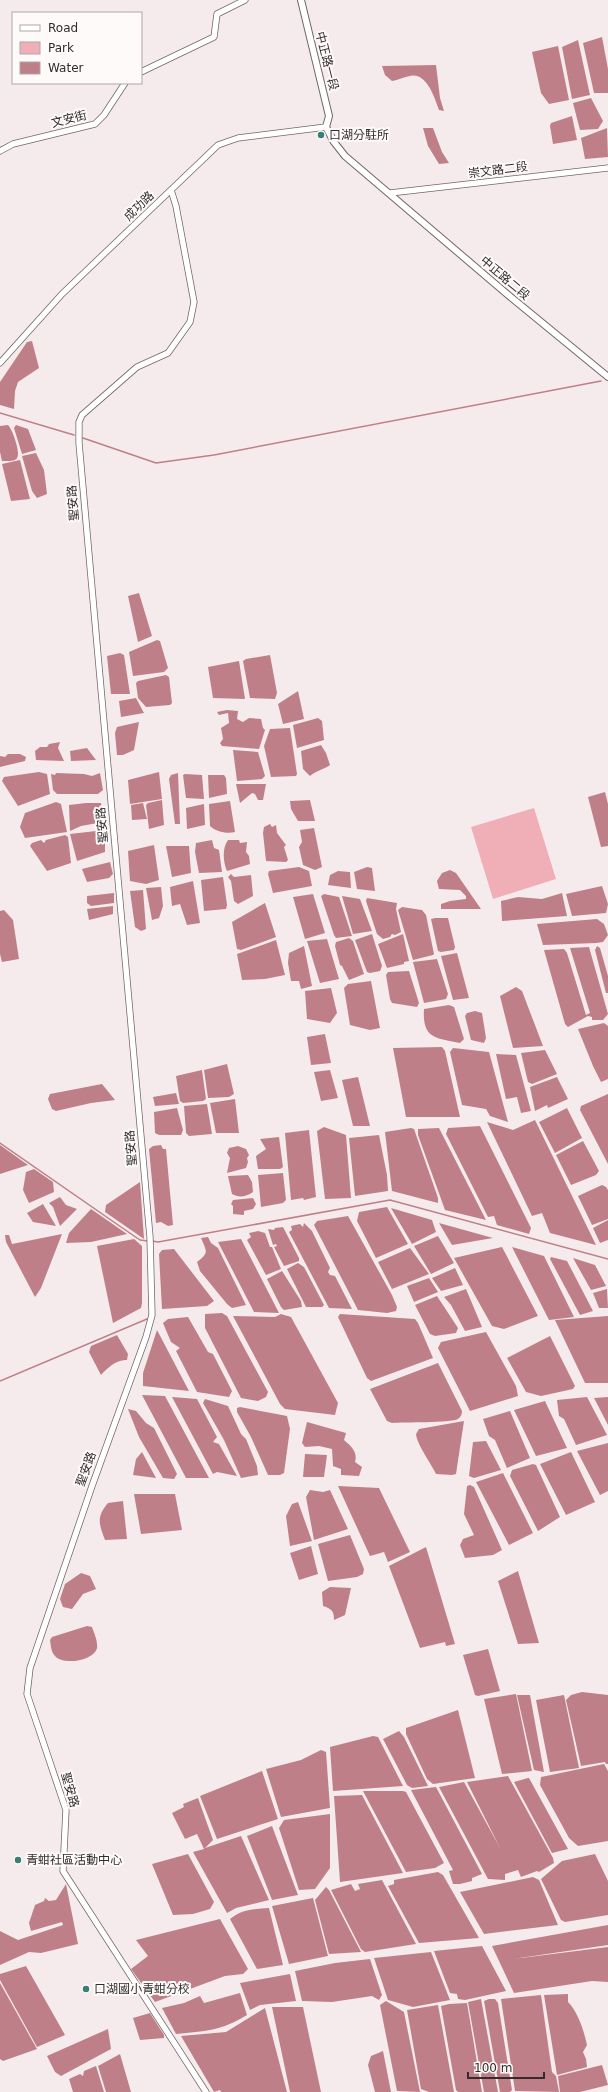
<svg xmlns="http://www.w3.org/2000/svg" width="608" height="2092" font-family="'DejaVu Sans','Noto Sans TC',sans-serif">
  <rect width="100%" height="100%" fill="#f6ebec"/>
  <path fill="#f0afb7" d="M534,808L556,879L493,899L471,827Z"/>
  <path fill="#bf7f88" d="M602,37L608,69V93H594L583,43Z
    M578,40L590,95L572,99L562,47Z
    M558,46L569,100L549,104L541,93L532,52Z
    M436,65L440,98L444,111L439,110C435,99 427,72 410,76C404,77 398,80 392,81L385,75L382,66Z
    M591,98L603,121L598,129L580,130L573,103Z
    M572,116L577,140L553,144L550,126L551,123Z
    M423,128H433L442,152L449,163L439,164L428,146Z
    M607,128L608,157L585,159L581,138Z
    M32,341L39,368L18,382L15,391L14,409L0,405V382L27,342Z
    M8,425C12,429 21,452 17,458C15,462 6,461 2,461L0,452V426Z
    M16,425L28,429L36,450L22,454L14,428Z
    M36,453L44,470L47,494L37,498L32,491L22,456Z
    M20,460L30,499L11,501L2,464Z
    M139,593L152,636L138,642L128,596Z
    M157,640L160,641L168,668L164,672L133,676L129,652Z
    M120,653L124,655L130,694H111L107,656Z
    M270,655L277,693L275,699L250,698L243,661L246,659Z
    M239,661L245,699L213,698L208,667Z
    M166,675L169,677L172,703L170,705L146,707L138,698L136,683L138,681Z
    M298,691L304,719L283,724L278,704Z
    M136,698L144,713L121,717L119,701Z
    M227,710L238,711L237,719L243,722L249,718L261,719L263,728L265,730L259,749L222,746L220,743L223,739L221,728L229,723L228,713L219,715L217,712Z
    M318,718L322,721L324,740L297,748L293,725Z
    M139,722L134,750L123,755H117L115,733L117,727Z
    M290,728L297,774L296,776L271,777L264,746L270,729Z
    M60,742L58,748L64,761L36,760L35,751L40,747H47L49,744Z
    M321,745L326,753L330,765C323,770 317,770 310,776L303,769L301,751Z
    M87,748L96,760L71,761L70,751Z
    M233,750L258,752L265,776L262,779L237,781Z
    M8,754H20L26,757L25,761L0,767V756L5,757Z
    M39,772L47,774L50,794L18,806L2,781L4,777Z
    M159,772L162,799L130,804L128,780Z
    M56,773L84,774L92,776L100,773L103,790L98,794H57L53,790L51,774L55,775Z
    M178,773L180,824H175L169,779L171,775Z
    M185,774L202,775L204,799L186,798L183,775Z
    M208,775H224L226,778L227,794L209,798Z
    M236,784H266L263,800H258L255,794L252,793L240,803Z
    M605,792L608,804V846L601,847L588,797Z
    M162,800L164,825L149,829L146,805L148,803Z
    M310,800L315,821H298L291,809L290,801Z
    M230,801L235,832C227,834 216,832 210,826L209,804Z
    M56,802L61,804L67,832L25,838L20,827L25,813Z
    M86,803H101L103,822L81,826L70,831L69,805Z
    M143,803L147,819L132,820L131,805Z
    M204,804L205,825L187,829L186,808Z
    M270,824L272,827L276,825L277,833L286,845L284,847L288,860L286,862L266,861L263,833L264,827Z
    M314,828L322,867L315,870L303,865L299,847L302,842L300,830Z
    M105,830V852L77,861L70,834Z
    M65,835L68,837L71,863L47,871L30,846L32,843L41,840L44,843L46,840Z
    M212,840L214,848L219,850L222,872L199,873L195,852L196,843Z
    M228,840H239L240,843L247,842L246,852L249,856L250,864L227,871C223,862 222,848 228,840Z
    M154,845L159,880L146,884L130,881L128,851Z
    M166,846H189L191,873L172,877Z
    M110,862L113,874L109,878L87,882L82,869Z
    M299,867L309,871L312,886L273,893L268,874L269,871Z
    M367,867L372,868L375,891L357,889L354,872Z
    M450,870L456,873L481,909H441V904L450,901L466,899V896L460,890L439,889L437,881L442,873Z
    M338,871L350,872L351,888L328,885L330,875Z
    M231,874L234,877L251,875L253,896L238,904L234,901L231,881L228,877Z
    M223,877L227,905L226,909L204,911L201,880Z
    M193,881L200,923L187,925L180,904L172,906L170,887Z
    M602,886L608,904L606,913L572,916L566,894Z
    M161,887L163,906L159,918L152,920L146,888Z
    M143,890L146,929L141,931L135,927L130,891Z
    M114,893V903L91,906L87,903V896Z
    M562,893L567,916L502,921L501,901L518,897L542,899Z
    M313,894L325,933L305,939L293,897Z
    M324,894L339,897L352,936L336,938L334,935L321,896Z
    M342,896L360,899L372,931L353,934Z
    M367,898L397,903L396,909L401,932L395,935L392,934L390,937L383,939L377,934L366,901Z
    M265,903L276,937L241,950L237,949L232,922Z
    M113,906V914L89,920L87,909Z
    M402,907L422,910L426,915L434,954L433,955L413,960L398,910Z
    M4,910L13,920L19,959L2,962L0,954V911Z
    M435,918H448L455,947L454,950L441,952L438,951L431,919Z
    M597,919L604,924L608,935L603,942L596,943L543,945L537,924Z
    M372,934L382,966L380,971L370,973L367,972L355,940Z
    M403,934L409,961L404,962V964L387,968L378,944Z
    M349,938L353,941L364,974L349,980L342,966L340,965L335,946L336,942Z
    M327,939L339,979L320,983L307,941Z
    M276,940L285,975L265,979L242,980L237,954Z
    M304,946L312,986L301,989L299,981H291L288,963L289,953Z
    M597,946L600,948L608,976V993H606L595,950Z
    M589,947L608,1014L603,1020H592V1017L588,1016L568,1027L565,1024L544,950L564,949L567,953L586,1015L590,1013L570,948Z
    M457,953L469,998L453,1000L441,956Z
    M437,959L448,994L446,999L424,1003L413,962Z
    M409,971L419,1003L417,1007L392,1003L390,999L386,975L388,972Z
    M371,981L380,1028L370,1030L350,1025L344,988L348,984Z
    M516,987L522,991L543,1046L513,1048L500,996Z
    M331,988L337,1013L330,1023L307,1019L305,991Z
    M449,1005L454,1007L464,1039L460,1043C436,1038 422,1039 424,1009Z
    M475,1011L482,1013L486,1038L484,1043L471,1040L465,1016L467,1013Z
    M604,1023L608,1026V1079L601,1082L593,1066L578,1029Z
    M325,1034L331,1063L311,1065L307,1037Z
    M442,1047L445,1051L460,1117H406L393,1048Z
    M453,1048L489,1052L508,1122L490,1116L486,1109L462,1105L450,1052Z
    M545,1050L557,1074L532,1084L528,1082L521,1053Z
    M496,1054L516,1055L531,1111L521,1113L517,1097L506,1099Z
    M227,1064L234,1094L229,1097L208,1098L204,1070Z
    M202,1070L206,1099L203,1101L183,1103L180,1101L176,1076Z
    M330,1070L338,1098L321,1101L314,1072Z
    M358,1077L370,1126H353L342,1080Z
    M557,1077L568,1099L548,1108L547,1105L535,1111L530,1087Z
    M102,1084L115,1100L91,1103L56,1111L52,1109L48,1099L50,1094Z
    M176,1093L179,1104L155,1106L153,1097Z
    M608,1094V1164L580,1110L581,1106Z
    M235,1099L239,1133H216L210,1103Z
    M207,1104L212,1134L189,1136L186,1133L184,1106Z
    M177,1108L183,1130L181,1135H159L155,1133L154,1112Z
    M567,1108L582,1138L555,1153L539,1122Z
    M535,1120L596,1245L550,1233L542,1213L532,1216L487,1122L513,1130Z
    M480,1126L531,1228L529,1234L497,1225L494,1216L488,1217L446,1134L448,1128Z
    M324,1127L346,1135L351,1198L325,1199L317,1131Z
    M411,1128L414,1129L438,1198V1203L392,1191L385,1132Z
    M439,1128L486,1220L445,1210L418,1135V1129Z
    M309,1130L316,1197L304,1200L303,1198L291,1200L285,1133Z
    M379,1135L387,1175L388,1191L355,1196L349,1138Z
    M279,1137L283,1167L280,1169H258L256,1156L266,1149L260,1139Z
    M583,1141L599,1171L596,1175L571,1185L556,1155Z
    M0,1145L28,1165L0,1174Z
    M161,1145L163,1149H166L173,1225L168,1226L161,1222L156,1223L149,1149L153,1146Z
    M238,1146L246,1149L249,1155L247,1158L248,1162L246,1168L227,1173L230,1158L227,1153L229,1148Z
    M34,1169L53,1182L54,1192L29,1203L23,1190L26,1172Z
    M283,1173L286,1200L283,1203L261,1207L258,1175Z
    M248,1175L252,1182L253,1192C246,1197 239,1198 232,1194L228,1176Z
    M140,1182L144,1239L105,1212L106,1205Z
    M602,1185L606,1187L608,1190V1219L592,1225L578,1196Z
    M60,1197L66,1205L77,1209L60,1226L53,1207L49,1203Z
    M253,1198L256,1204L253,1209L244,1211V1215L233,1214V1206L231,1204L233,1200Z
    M43,1204L56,1226L33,1222L27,1213Z
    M387,1207L408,1244L376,1258L357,1221L359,1212Z
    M391,1208L432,1220L436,1232L412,1244Z
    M91,1209L127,1234L91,1242L66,1243L69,1233Z
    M348,1216L392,1295L397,1307L396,1311L387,1313L358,1310L314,1225L317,1221Z
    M608,1220V1240L600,1243L593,1228Z
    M304,1223L312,1231L330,1268L328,1272L330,1275L335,1276L352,1309L329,1308L289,1232L292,1230L291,1226L300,1224L303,1227Z
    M439,1223L493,1238L452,1245Z
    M283,1227L299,1258V1261L284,1266L274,1247L277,1246L276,1244L273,1245L268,1229L274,1230L275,1228Z
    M258,1231L265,1233L270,1247H272L281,1269L266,1275L247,1240L251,1237L249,1233Z
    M62,1234L41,1288L35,1297L6,1242L5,1235H9L12,1244Z
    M438,1236L454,1263L431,1274L414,1246Z
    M208,1237L211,1243L218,1248L246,1305L232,1308L227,1304L200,1271L197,1262C209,1253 207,1252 201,1238Z
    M134,1239L142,1246V1303L141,1308L113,1323L97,1246Z
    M241,1239L279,1313L254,1312L218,1242Z
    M502,1247L538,1316L504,1329L492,1326L454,1258Z
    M512,1247L544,1256L574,1317L549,1320Z
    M410,1248L429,1274L392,1289L378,1262Z
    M174,1249L214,1301L207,1306L162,1309L159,1254L162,1250Z
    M551,1257L567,1261L593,1311L580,1315L550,1259Z
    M573,1258L595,1265L606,1286L591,1290Z
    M298,1263L304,1267L324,1305L322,1307H306L287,1269Z
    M455,1268L463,1285L441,1291L432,1278Z
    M282,1271L301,1301L302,1307L284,1310L281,1307L267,1279Z
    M429,1278L438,1292L414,1302L407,1286Z
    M466,1289L482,1327L465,1331L451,1305L444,1297Z
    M607,1289L608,1308H599L593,1293Z
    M437,1296L458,1328L456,1333L435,1336L430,1334L415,1305Z
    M222,1313L227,1316L268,1392L266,1397L258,1401L241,1398L205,1328V1314Z
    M281,1314L291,1317L338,1403L335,1415L285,1409L280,1404L233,1316L275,1317Z
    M340,1314L415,1319L418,1323L433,1358L371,1381L367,1378L338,1317Z
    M608,1316V1383H585L555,1320Z
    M188,1317L208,1352L213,1354L232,1391L229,1397L197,1392L176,1351L180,1348L171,1342L163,1323L168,1319Z
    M157,1330L189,1391L143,1386V1373Z
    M486,1332L516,1386L518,1396L470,1411L438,1348L441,1342Z
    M117,1335L128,1354L127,1360C117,1359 107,1368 101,1375L89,1352L91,1346Z
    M550,1336L575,1386L573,1389L541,1396L526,1392L507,1358Z
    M438,1363L462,1411C462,1414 461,1417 458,1419C450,1423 404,1422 392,1423L387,1421L370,1389Z
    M142,1395L165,1396L209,1478H186Z
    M172,1397L197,1399L217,1437L213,1442L219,1444L237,1476L217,1472L213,1474Z
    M587,1397L607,1435L576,1445L564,1419L559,1416L557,1400Z
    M608,1397V1425L594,1398Z
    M205,1399L228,1406L241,1434L246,1439L257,1466L258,1475L241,1478L224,1440L203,1403Z
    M545,1401L567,1448L536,1456L514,1410Z
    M240,1407L287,1416L290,1429L284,1473L280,1475H268L251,1437L237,1412V1408Z
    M128,1409L136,1411L146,1423L154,1428L177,1474L174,1479L163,1478L139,1437Z
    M510,1411L530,1458L507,1468L495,1440L489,1436L483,1419Z
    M464,1421L456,1474L452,1475L436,1474C431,1463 417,1445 416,1434L419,1429Z
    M307,1422L346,1433L344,1440C351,1446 358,1452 355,1462L362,1467L359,1476L341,1475V1469L333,1466L332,1449L319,1446L305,1447L302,1443Z
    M486,1441L501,1470L474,1478L469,1476L473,1442Z
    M608,1443V1491L600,1495L577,1451Z
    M142,1452L156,1478L133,1475L136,1459Z
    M571,1452L595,1502L566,1515L540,1464Z
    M305,1454L327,1455L324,1477H303Z
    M533,1464L536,1465L560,1517L538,1531L510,1476L512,1470Z
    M503,1473L533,1533L509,1545L476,1482Z
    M470,1485L474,1487L502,1550L493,1555L465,1558L460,1545L463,1539L474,1535L464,1514L467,1486Z
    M338,1486L379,1488L410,1552L388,1562L384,1552L370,1556Z
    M310,1490L323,1492L330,1490L348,1529L314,1540L306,1497Z
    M134,1494H175L182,1530L141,1534Z
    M123,1501L127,1539L105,1540C99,1524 96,1517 108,1503Z
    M298,1502L312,1541L290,1546L286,1516L292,1504Z
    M350,1535L364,1569L363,1574L357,1577L328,1581L318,1544Z
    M311,1546L318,1574L299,1580L290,1553Z
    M426,1547L455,1644L446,1646L445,1642L420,1648L389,1566Z
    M518,1571L539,1643L518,1644L498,1581Z
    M81,1573L90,1576L96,1589L83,1594L72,1609L63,1607L60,1599L65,1584Z
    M330,1587L351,1588L345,1615L334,1620C334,1611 332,1609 323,1606L322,1592Z
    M87,1626L92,1627C94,1633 98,1641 97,1648C94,1661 64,1665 56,1657C51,1653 51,1646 50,1640L52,1637Z
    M488,1649L500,1691L478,1696L475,1695L463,1655Z
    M582,1692L608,1695V1764H606L605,1762L581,1766L566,1700L571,1695Z
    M516,1694L532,1771L502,1774L484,1699Z
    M517,1695H530L544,1772L534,1770Z
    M564,1695L579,1768L550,1772L536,1700Z
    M458,1710L475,1778L433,1784L427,1779L406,1734V1728Z
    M399,1731L404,1737L428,1786L412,1788L407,1785L383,1739Z
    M373,1736L378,1737L403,1786L333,1791L330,1747Z
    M321,1750L326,1752L330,1808L281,1817L266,1769L301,1760Z
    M604,1764L608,1771V1841L578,1846L569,1838L540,1785L541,1777L546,1776Z
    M262,1771L278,1819L217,1839L200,1796Z
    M508,1776L553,1858L554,1863L539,1872L537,1871L521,1877L518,1870L505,1874V1880L488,1879L439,1787L464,1782L500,1848L467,1782Z
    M528,1778H529L568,1849L552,1853L514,1782Z
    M436,1787L482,1874L472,1878V1881L460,1884H453L449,1871L453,1870L411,1790Z
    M363,1791H403L406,1792L444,1863L435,1868L406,1872Z
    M362,1795L403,1873L340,1882L334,1796Z
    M198,1798L213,1840L205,1848L241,1836L269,1900L236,1908L227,1913L193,1852L204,1849L197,1834L185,1839L172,1813L184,1807L183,1804Z
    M330,1814V1868L315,1889L299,1890L279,1828L284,1820Z
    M272,1826L298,1895L272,1900L247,1836Z
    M188,1854L214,1902L210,1909L193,1914L173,1915L152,1864Z
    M595,1854L608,1881V1915L565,1922L561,1920L541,1879L562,1861Z
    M438,1872L443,1875L479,1938L419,1943L388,1886L394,1884V1880Z
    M533,1877L539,1880L558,1925L484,1934L460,1892Z
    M382,1880L416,1944L365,1952L361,1949L331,1890L351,1884L355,1891L360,1889L358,1884Z
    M66,1884L78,1944L41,1953L29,1952L0,1965V1931L18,1940L63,1925L62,1922L31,1931L29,1923L35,1905L44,1901L45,1898L49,1901L56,1900Z
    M326,1887L329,1890L361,1952L329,1954L315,1900Z
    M313,1898L328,1956L289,1964L272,1906Z
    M269,1908L283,1965L257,1969L230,1919C242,1909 255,1909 269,1908Z
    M220,1919L248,1969L243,1974L225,1976L155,2002L131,1969L148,1956L136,1940Z
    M608,1925V1945L513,1959L608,1947V1982L592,1981L514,1993L492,1946Z
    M482,1946L506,1991L465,2000L458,1999L457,1994L450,1993L434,1951Z
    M431,1952L450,2000L413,2007L388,2000L374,1958Z
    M370,1959L382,1995L379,2000L372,1996L332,2002L302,2001L295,1971L335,1963Z
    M26,1966L65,2035L37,2047L0,1980V1974Z
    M290,1974L296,2001L260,2005L250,2010L240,1983Z
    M0,1983L37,2049L3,2061L0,2059Z
    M240,1993L247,2015C221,2031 205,2031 176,2034L162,2008L184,2003L200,1996L204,2003Z
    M568,1994V2002C578,2012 584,2031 587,2045L583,2052L586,2059L587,2067L557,2075L544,1995Z
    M541,1995L552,2072L556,2076L559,2092L515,2091L501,1999Z
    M481,1999L498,2092H484L468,2002Z
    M489,1999H495L498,2003L512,2090L510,2092H500L484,2001Z
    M386,2001L404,2012L420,2092L397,2091L380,2005Z
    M467,2003L482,2092H458L456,2090L441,2006L449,2004Z
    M438,2005L454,2092H429L421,2089L407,2010Z
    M272,2007H303L321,2092H290Z
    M265,2008L287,2092H221L220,2090L214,2092L181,2036L226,2032Z
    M150,2013L164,2035V2038L140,2040L133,2018Z
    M108,2029L111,2049L61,2076L55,2072L47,2056Z
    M383,2051L391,2092H375L368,2065L371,2056Z
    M120,2054L131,2092H106L98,2066Z
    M602,2065L608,2085L580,2092H560L558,2076Z
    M96,2066L104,2092H73L69,2079L80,2074L83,2076L84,2071Z"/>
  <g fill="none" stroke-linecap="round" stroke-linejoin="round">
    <path stroke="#bf7f88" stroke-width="1.5" d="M0,413L74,435
      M83,438L156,463L214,455L601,381
      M0,1143L121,1227L140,1240L148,1241
      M152,1241L158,1242L390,1200L608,1259
      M0,1381L147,1319"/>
    <g stroke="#716768" stroke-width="7">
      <path id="tertiary" d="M141,72L214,37L217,14L245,0
        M0,151L13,144L95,124L104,115L125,83
        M171,190L176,206L194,302L190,322L168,353L137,367L82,415L79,422V443L150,1237L152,1315L146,1337L92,1486L30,1668L27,1694L66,1810L63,1871L206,2092
        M390,193L608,168
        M0,363L62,294L218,145L238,138L326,127"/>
    </g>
    <g stroke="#716768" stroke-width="8">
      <path id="secondary" d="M301,0L329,116L326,127L334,142L345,156L507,294L608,377"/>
    </g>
    <use href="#tertiary" stroke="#fff" stroke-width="5.5"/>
    <use href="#secondary" stroke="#fff" stroke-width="6"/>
  </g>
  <g fill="#387e74" stroke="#fefafa" stroke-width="1.5">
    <circle cx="321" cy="135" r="4"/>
    <circle cx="18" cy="1860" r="4"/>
    <circle cx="86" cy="1989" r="4"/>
  </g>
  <g text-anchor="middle" stroke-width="4" stroke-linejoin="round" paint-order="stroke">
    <g font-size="12" fill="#312d2d" stroke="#fefafa">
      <text transform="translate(327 61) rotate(76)" y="4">中正路一段</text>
      <text transform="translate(69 119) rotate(-14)" y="4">文安街</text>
      <text transform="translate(498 170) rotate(-7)" y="4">崇文路二段</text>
      <text transform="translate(139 206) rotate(-44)" y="4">成功路</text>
      <text transform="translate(505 278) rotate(40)" y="4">中正路二段</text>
      <text transform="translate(73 503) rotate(-95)" y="4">聖安路</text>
      <text transform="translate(102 825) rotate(-95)" y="4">聖安路</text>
      <text transform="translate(131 1148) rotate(-95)" y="4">聖安路</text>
      <text transform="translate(86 1469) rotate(-70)" y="4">聖安路</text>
      <text transform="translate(70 1790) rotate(74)" y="4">聖安路</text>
    </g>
    <g font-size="12" fill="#312d2d" stroke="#fefafa" text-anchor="start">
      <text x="329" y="139">口湖分駐所</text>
      <text x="26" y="1864">青蚶社區活動中心</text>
      <text x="94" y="1993">口湖國小青蚶分校</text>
    </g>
  </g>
  <rect x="12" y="12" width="130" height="72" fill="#fefafa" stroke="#aca8a8"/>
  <rect x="20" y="25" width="20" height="6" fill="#ffffff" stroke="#aca8a8"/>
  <text x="48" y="32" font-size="12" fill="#312d2d">Road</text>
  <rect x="20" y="42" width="20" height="12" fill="#f0afb7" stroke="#aca8a8"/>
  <text x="48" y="52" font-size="12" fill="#312d2d">Park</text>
  <rect x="20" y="62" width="20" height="12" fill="#bf7f88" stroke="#aca8a8"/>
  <text x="48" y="72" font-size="12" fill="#312d2d">Water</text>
  <path d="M468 2072v6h76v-6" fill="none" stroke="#312d2d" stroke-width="2"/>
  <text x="474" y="2072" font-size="12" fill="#312d2d" stroke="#fefafa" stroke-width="3" paint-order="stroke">100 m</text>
</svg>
